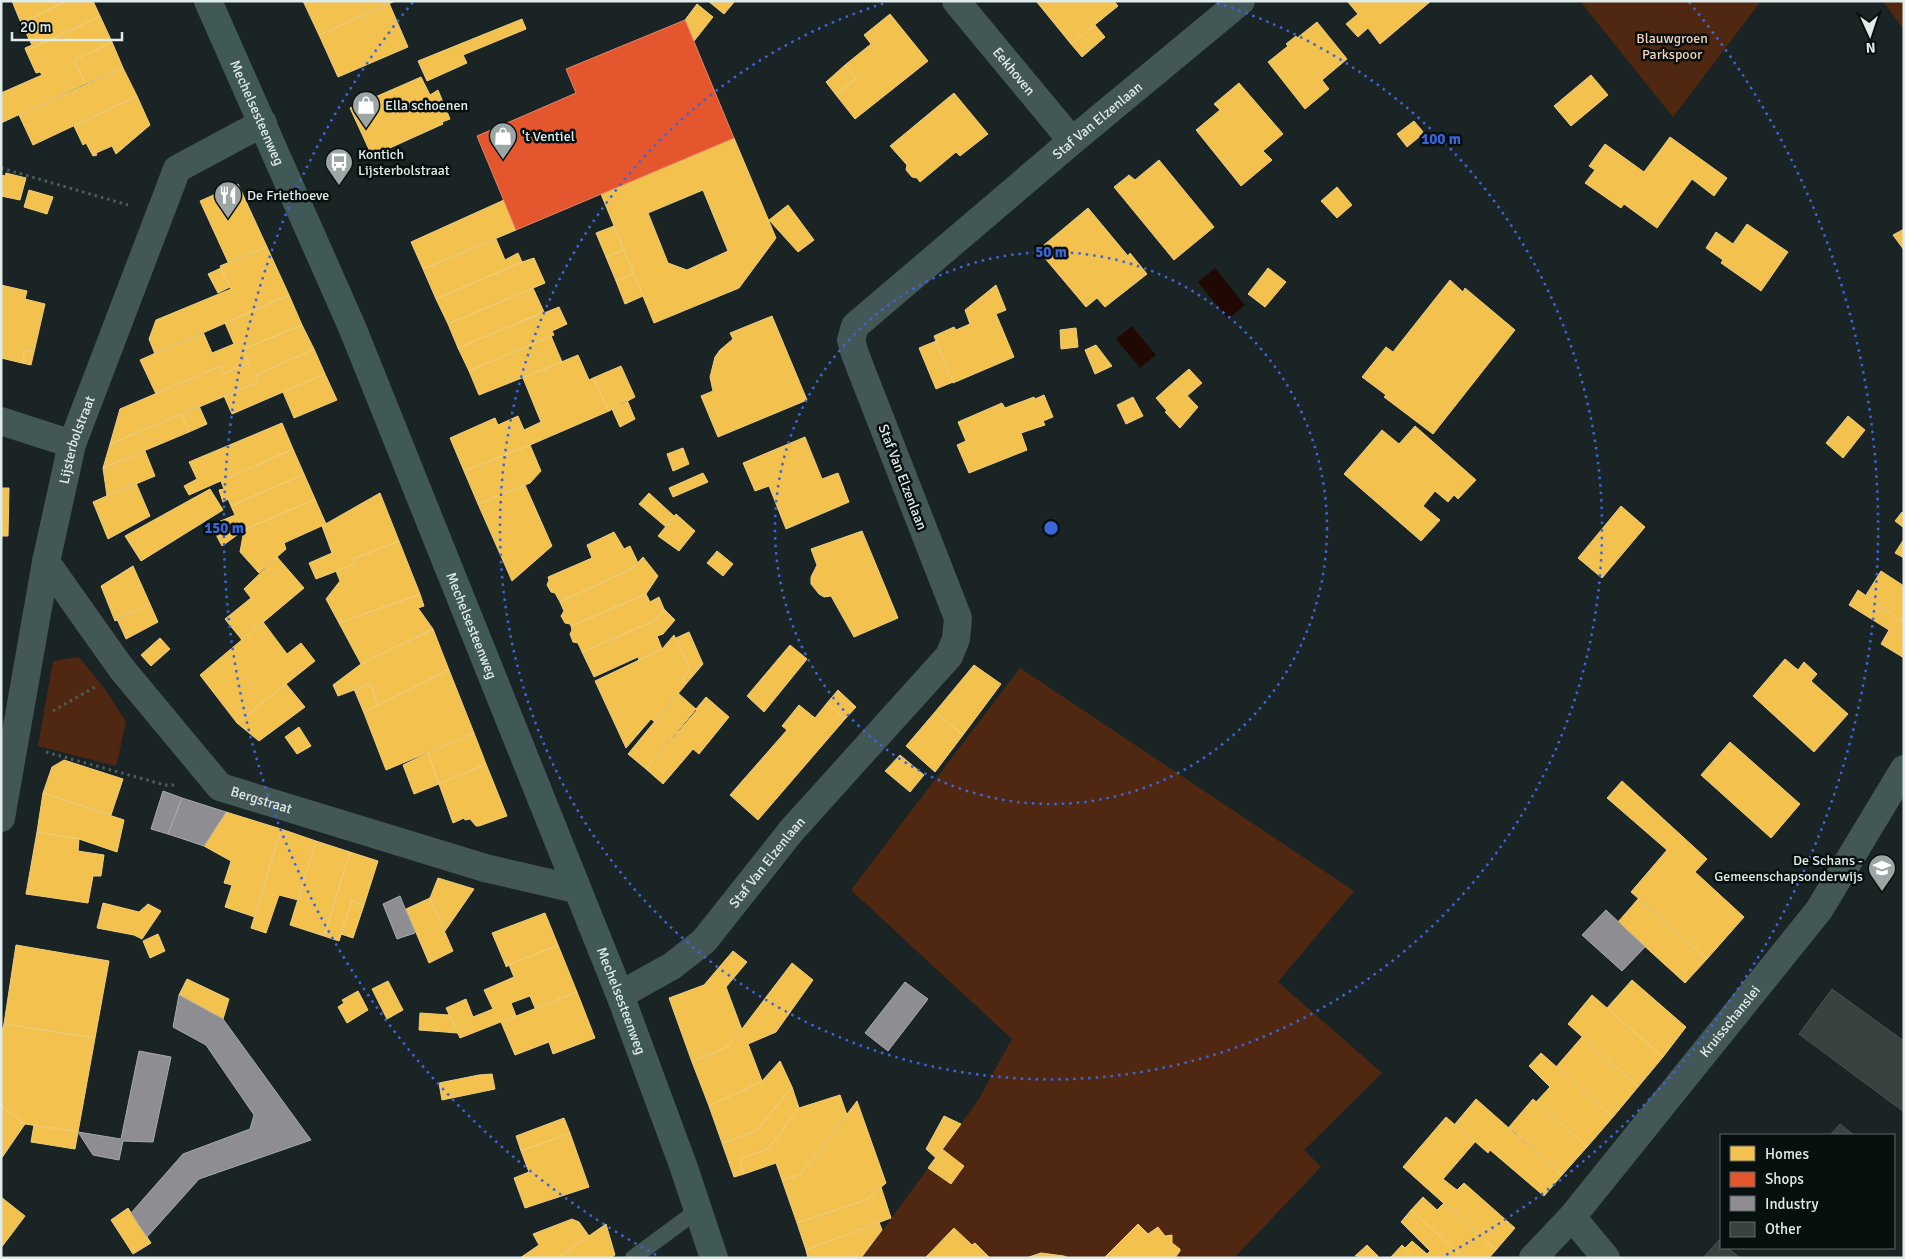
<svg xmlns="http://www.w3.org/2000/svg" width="1905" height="1259" font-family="Signika,sans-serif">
  <rect width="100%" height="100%" fill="#1a2424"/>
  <path fill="#502811" d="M1580,1H1761L1673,117Z
    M1883,1H1904V30Z
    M79,657L105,689L126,722L116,766L38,746L53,661Z
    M1020,668L1354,891L1278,982L1382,1073L1304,1150L1321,1167L1234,1258H862L977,1102L1012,1039L851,890Z"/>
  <path fill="#210903" d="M1215,268L1245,305L1228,319L1198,282Z
    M1132,326L1156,355L1140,368L1116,339Z"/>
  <path fill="#f2c14e" stroke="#edce7d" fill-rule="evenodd" d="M12,1H67L21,23Z
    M67,1H93L100,16L26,51L25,48L32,45L21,23Z
    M303,1H395L319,35Z
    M708,1H735L724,14Z
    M1036,1H1114L1118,6L1071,44Z
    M1347,1H1431L1380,44L1368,28L1358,37L1346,24L1358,14Z
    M389,3L408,47L338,77L319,35Z
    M697,4L713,17L694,41L685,20Z
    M890,14L928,61L855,119L836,95L856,78L845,65L871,44L864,35Z
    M100,16L112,42L74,60L85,84L1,123V93L42,75L40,72L36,73L26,51Z
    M522,19L526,29L463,55L467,63L427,81L418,61Z
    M1317,22L1347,59L1322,80L1329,89L1305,109L1268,62L1288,46L1286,44L1296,36L1297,38Z
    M1095,25L1105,37L1082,57L1071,44Z
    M112,42L123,68L85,84L74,60Z
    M845,65L856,78L836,95L826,82Z
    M123,68L137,96L33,145L19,115Z
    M1591,75L1608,95L1571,126L1554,106Z
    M421,77L430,95L438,90L450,119L442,122L443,124L372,156L350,108Z
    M1239,83L1283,134L1263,151L1272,160L1241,186L1196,130L1220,110L1214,104Z
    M954,93L988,134L960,156L956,152L920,182L917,178L912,177L906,170L907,165L890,146Z
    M137,96L150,125L116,154L112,146L96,153L97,155L93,156L86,143L83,145L74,126Z
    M1414,121L1424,133L1407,147L1397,134Z
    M1670,137L1727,178L1714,196L1692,179L1657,228L1624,204L1621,208L1585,183L1595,170L1589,166L1605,144L1644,172Z
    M734,138L776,238L739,288L654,323L601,194ZM703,190L728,251L687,270L668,263L648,213Z
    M1159,160L1214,227L1174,260L1114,187L1129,175L1135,180Z
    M6,173L26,178L20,200L1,196V175L5,176Z
    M238,184L267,247L228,262L200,201Z
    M1337,187L1352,205L1337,218L1321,201Z
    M29,190L53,197L47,214L24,207Z
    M504,200L516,230L423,269L411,242Z
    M788,205L814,240L798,252L769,220Z
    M1088,208L1128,256L1130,253L1147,274L1105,307L1097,298L1086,307L1038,250Z
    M1747,224L1788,252L1761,291L1721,263L1723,260L1706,248L1716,232L1733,244Z
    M614,226L624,250L606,257L596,233Z
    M1904,229V250L1893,235Z
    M496,239L505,260L518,253L522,262L436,299L423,269Z
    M267,247L289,295L155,354L149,339L156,320L231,289L220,266Z
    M624,250L634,274L616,281L606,257Z
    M534,258L545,283L448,324L436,299L522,262Z
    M221,268L230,287L218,293L208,274Z
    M1268,268L1286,282L1265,307L1248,294Z
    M634,274L643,296L625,304L616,281Z
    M1450,280L1463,292L1465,288L1515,330L1433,434L1384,397L1386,395L1362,377L1386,347L1393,352Z
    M1,285L27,291L25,299L45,304L34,352L25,350L22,363L1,358Z
    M996,285L1006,310L996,314L1014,357L953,383L934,336L954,327L956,330L970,324L965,310Z
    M533,288L544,312L458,348L448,324Z
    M289,295L302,325L243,349L249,363L224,373L220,366L156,394L140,360L203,332L212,353L234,344L225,323Z
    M559,307L567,324L552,331L554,335L469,371L458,348L544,312V313Z
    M772,316L807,400L718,437L701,396L713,391L710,377L715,357L720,350L733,339L730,333Z
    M302,325L314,349L256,375L259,382L110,444L120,409L220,366L224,373L249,363L243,349Z
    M1076,328L1078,347L1061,349L1060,330Z
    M551,336L562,362L479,395L469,371Z
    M936,341L953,382L936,389L919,348Z
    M1096,345L1112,366L1095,374L1085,350Z
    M314,349L325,374L232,414L224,396L259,382L256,375Z
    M25,350L34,352L31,365L22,363Z
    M578,355L589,380L593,378L609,411L530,445L464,471L450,438L495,418L498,425L518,416L524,430L541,422L523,378Z
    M621,366L635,397L609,411L593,378Z
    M1189,369L1202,383L1187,396L1174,382Z
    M325,374L337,400L294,418L283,392Z
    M1174,382L1198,407L1180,428L1165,412L1167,411L1156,398Z
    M1044,395L1053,417L1043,421L1045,425L1021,433L1027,450L969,473L957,445L966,441L958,422L1002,403L1005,408L1034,397L1035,399Z
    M1133,397L1143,416L1126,424L1117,405Z
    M627,400L635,419L620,427L612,409Z
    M199,406L207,424L189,432L181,414Z
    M181,414L189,432L103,468L110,444Z
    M1848,416L1865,430L1843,458L1826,443Z
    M282,423L293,449L189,495L184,486L197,479L189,462Z
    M1415,426L1476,480L1458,499L1454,495L1448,502L1435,491L1423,506L1440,520L1421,541L1344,474L1382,430L1399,444Z
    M805,437L822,479L838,473L849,502L786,529L769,486L755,491L743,463Z
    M530,445L541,471L530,483L478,504L464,471Z
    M683,448L689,464L673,471L667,454Z
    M293,449L304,474L231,506L228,499L223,502L219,490L224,489L221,481Z
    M145,451L155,476L107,496L103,468Z
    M703,473L708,482L673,497L669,488Z
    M304,474L315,499L244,530L222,546L211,525L235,515L231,506Z
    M136,483L150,516L108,539L93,502Z
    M525,485L552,546L512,581L478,504Z
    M1,488H9L8,536H1Z
    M210,489L223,510L141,561L125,536Z
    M380,493L399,541L353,559L355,564L316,579L309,563L332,553L322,526Z
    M649,493L674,516L666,527L639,504Z
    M315,499L326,524L284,543L286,549L259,573L240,552L244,530Z
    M1621,506L1645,527L1602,578L1578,558Z
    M1902,512L1904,513V528L1895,521Z
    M676,514L695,531L679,551L658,536Z
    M862,531L898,618L854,637L831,596L824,597L819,594L811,584V577L817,565L811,549Z
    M614,532L624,549L630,546L638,563L633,568L560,602L555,593L551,592L547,585L549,580L548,577L592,558L587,545Z
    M1904,539V558L1895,553Z
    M399,541L420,594L339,623L326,599L340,581L336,571L355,564L353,559Z
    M717,551L733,564L723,576L707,563Z
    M277,557L304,588L242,640L225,619L251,598L244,589Z
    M643,557L658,576L646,594L571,626L570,624L565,623L561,616L564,611L560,602L633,568Z
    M133,566L150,604L115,621L101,586Z
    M1881,571L1904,586V623L1866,595Z
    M1858,590L1904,623V658L1881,644L1889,630L1849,605Z
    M420,594L424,606L418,608L433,629L361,664L339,623Z
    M646,594L650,602L659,597L664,609L654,621L582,652L578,643L573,642L570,634L572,630L571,626Z
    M150,604L158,622L126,639L117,619Z
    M664,609L675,620L663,634L657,636L662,649L639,660L638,657L594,677L582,652L654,621Z
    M263,622L287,654L301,643L315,661L237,723L200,675Z
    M433,629L449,670L378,705L370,684L338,696L333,685L361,664Z
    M689,632L703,664L686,684L681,681L690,669L676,638Z
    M674,635L690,669L681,681L686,684L655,722L651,719L626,748L595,681L662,649Z
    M160,638L170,649L151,666L141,655Z
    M790,645L807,659L764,712L747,696Z
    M1785,659L1798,670L1804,662L1817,674L1811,681L1848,714L1814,752L1753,696Z
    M974,665L1001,684L963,735L935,712Z
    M449,670L474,733L386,770L364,713L378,705Z
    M286,684L305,707L259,741L237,723Z
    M370,684L378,705L364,713L354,689Z
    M838,690L856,707L845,719L827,703Z
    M678,693L697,710L646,769L628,754Z
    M706,697L729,717L699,754L693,749L663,784L646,769Z
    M827,703L845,719L758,820L730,795L787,730L782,726L799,705L815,718Z
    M935,712L963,735L935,772L906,746Z
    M299,727L311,746L297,754L285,737Z
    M474,733L486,764L439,784L428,753Z
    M1730,742L1800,804L1771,838L1701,775Z
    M428,753L439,784L414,794L403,765Z
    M900,755L924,775L910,792L885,771Z
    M64,760L123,779L111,815L43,793L52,767Z
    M486,764L507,816L479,826H476L470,819L465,820L464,818L453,823L439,784Z
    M1622,781L1707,859L1695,872L1744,917L1707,959L1631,892L1667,850L1607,798Z
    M43,793L124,820L117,852L79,839L37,832Z
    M226,812L281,829L255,917L225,907L232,885L224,883L231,861L204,846Z
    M281,829L316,841L298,900L279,895L266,933L251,928Z
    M37,832L79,839L78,851L104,855L101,876H93L88,903L26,894Z
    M316,841L350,852L324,936L290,925Z
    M350,852L378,861L364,905L352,901L339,941L324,936Z
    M438,878L474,889L445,931L430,898Z
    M430,898L453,951L429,963L406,909Z
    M1638,899L1707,959L1685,983L1618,922Z
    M352,901L364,905L353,938L341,934Z
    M103,903L139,912L148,904L161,911L142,939L134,935L97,928Z
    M545,913L558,945L506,966L492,933Z
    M158,934L165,951L150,958L143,941Z
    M16,945L109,961L95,1038L4,1024Z
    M558,945L577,992L535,1008L530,996L511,1003L516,1016L460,1038L446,1008L466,999L473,1017L493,1009L484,990L514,977L509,965L506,967V966Z
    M733,951L747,962L726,987L742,1030L729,1046L692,1062L669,998L704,985Z
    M792,963L813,980L776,1032L748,1044L762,1081L709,1106L692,1062L729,1046Z
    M187,979L229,999L223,1019L179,995Z
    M1632,980L1686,1027L1663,1057L1607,1008Z
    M388,981L403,1010L387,1019L372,989Z
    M358,991L368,1010L347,1023L338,1007L344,1003L342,1000Z
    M577,992L595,1038L553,1054L549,1042L515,1055L501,1022Z
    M1592,995L1663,1057L1638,1087L1568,1024Z
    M420,1013L449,1015L458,1033L419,1030Z
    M4,1024L95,1038L78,1132L25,1124L1,1106V1035Z
    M1582,1037L1638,1087L1613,1117L1556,1067Z
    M1541,1053L1613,1117L1587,1147L1536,1102L1550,1087L1529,1066Z
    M780,1061L792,1087L756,1131L722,1143L709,1106L762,1081Z
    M492,1074L495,1089L442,1100L439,1083L479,1075Z
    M792,1087L799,1108L768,1149L739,1159L744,1174L734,1177L722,1143L756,1131Z
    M840,1095L847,1115L801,1174L782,1180L776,1163L744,1174L739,1159L768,1149L799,1108Z
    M1476,1099L1562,1175L1544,1196L1490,1150L1488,1153L1455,1124Z
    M1533,1099L1587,1147L1562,1175L1509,1127Z
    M857,1101L886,1183L866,1200L797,1223L782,1180L801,1174Z
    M1,1106L25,1124L1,1159Z
    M944,1116L961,1124L936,1158L926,1149Z
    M1446,1117L1475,1142L1443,1179L1457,1190L1464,1183L1515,1228L1496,1250L1403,1167Z
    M564,1118L570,1133L521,1151L516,1136Z
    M34,1125L78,1132L75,1149L31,1142Z
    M570,1133L589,1187L525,1208L514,1178L529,1172L521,1151Z
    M942,1149L964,1166L951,1184L928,1168Z
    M881,1187L891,1218L806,1250L797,1223L866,1200Z
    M1,1197L25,1216L1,1248Z
    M1423,1197L1437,1210L1444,1203L1496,1250L1489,1258H1464L1411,1210Z
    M128,1208L151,1243L133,1254L111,1220Z
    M1411,1210L1464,1258H1423L1430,1251L1401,1222Z
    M572,1219L579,1222L589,1236L557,1258H520L539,1245L533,1234Z
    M879,1222L882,1230L861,1258H808L806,1250Z
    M606,1224L615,1255L611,1258H557Z
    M1138,1224L1148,1234L1158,1227L1165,1236L1172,1235V1243L1180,1249V1251L1175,1258H1104Z
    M954,1228L972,1245L975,1243L990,1258H925Z
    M1412,1241L1427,1254L1423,1258H1415L1405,1248Z
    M1367,1245L1378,1256L1377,1258L1355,1256Z
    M1402,1245L1415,1258H1390Z
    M1041,1253L1064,1256L1068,1258H1026Z"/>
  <path fill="#e4572e" stroke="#e38466" d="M685,20L734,138L516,230L477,136L576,93L566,69Z"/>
  <path fill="#8d8d92" stroke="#a6aaac" d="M163,791L182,798L168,834L151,829Z
    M182,798L226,812L204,846L168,834Z
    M400,896L415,933L397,939L383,904Z
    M1606,910L1645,947L1622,971L1582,935Z
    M905,982L928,999L888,1051L865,1033Z
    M179,995L223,1019L311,1140L199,1179L147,1237L131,1213L183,1154L250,1129L254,1115L206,1045L173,1027Z
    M139,1051L171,1057L153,1142L123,1141L119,1160L93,1155L78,1132L121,1139Z"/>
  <path fill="#394241" stroke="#495251" d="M1832,989L1904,1041V1112L1799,1034Z
    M1840,1124L1854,1135H1830Z
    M1719,1240L1721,1242V1248H1728L1740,1258H1703Z"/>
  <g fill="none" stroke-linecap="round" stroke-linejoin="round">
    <path stroke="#4d5c5b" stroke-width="3" stroke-dasharray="2.5 4" stroke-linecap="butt" d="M1,168L128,205
      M53,711L95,687
      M46,752L165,785H175"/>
    <path stroke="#435856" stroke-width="16" d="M633,1258L698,1210"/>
    <g stroke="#435856" stroke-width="28">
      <path id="s1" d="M956,1L1072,141"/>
      <path d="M1,421L72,444"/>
      <path id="s2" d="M46,562L121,668L220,787L485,868L576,889"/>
      <path id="s3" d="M1,818L46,562L72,444L177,169L263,123"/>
      <path id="s4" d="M620,995L672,966L704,941L792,830L949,656L956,639L958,618L855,354L851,340L855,326L1072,141L1241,1"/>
      <path d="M1572,1217L1606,1258"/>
      <path id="s5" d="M1533,1258L1572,1217L1819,910L1904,769"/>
    </g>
    <path stroke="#405856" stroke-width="28" id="s6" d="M208,1L352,327L620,995L683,1165L714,1258"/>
  </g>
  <g fill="none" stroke="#3a66db" stroke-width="2.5" stroke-dasharray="2.5 5">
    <circle cx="1051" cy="528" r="276"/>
    <path d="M1217 3A551 551 0 1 1 885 3"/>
    <path d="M656 1255A827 827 0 0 1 413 2M1689 2A827 827 0 0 1 1446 1255"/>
  </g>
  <defs>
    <g id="shop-pin" transform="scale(1.4375)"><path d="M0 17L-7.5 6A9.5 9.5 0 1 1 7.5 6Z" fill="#9ba6a5" stroke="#08100f"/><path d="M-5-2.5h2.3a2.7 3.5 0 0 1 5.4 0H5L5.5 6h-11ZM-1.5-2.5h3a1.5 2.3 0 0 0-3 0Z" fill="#fff"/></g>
    <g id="bus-pin" transform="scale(1.4375)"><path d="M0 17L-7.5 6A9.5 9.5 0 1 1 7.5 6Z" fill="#9ba6a5" stroke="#08100f"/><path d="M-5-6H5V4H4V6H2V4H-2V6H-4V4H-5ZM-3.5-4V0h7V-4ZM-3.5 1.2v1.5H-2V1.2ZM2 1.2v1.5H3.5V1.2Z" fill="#fff"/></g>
    <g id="restaurant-pin" transform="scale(1.4375)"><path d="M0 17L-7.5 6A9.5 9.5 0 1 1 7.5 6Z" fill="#9ba6a5" stroke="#08100f"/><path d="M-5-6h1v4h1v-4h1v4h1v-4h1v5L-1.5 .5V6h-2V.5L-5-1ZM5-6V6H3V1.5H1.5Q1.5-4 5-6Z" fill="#fff"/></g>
    <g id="school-pin" transform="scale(1.4375)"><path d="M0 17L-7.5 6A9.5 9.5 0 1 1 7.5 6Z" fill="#9ba6a5" stroke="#08100f"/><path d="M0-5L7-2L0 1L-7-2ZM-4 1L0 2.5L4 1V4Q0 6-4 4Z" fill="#fff"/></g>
  </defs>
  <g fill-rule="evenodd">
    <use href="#shop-pin" x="366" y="105"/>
    <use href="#shop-pin" x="503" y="136"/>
    <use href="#bus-pin" x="339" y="162"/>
    <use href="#restaurant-pin" x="228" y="195"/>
    <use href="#school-pin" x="1882" y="868"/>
  </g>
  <g text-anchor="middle" stroke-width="5" stroke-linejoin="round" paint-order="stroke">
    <g font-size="14" fill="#f5d0be" stroke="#08100f">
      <text x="1672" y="43">Blauwgroen<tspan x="1672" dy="16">Parkspoor</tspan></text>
    </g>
    <g font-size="14" fill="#e0ecea" stroke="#08100f">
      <text dy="5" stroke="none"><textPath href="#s1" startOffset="91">Eekhoven</textPath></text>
      <text dy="5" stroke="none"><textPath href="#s6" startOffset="122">Mechelsesteenweg</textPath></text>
      <text dy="5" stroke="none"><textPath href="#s4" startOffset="1146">Staf Van Elzenlaan</textPath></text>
      <text dy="5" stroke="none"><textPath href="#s3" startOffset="386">Lijsterbolstraat</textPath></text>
      <text transform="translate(903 477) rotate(69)" y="5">Staf Van Elzenlaan</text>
      <text dy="5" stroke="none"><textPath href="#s6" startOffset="678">Mechelsesteenweg</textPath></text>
      <text dy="5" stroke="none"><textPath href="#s2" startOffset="328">Bergstraat</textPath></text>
      <text dy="5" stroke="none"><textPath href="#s4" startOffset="201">Staf Van Elzenlaan</textPath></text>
      <text dy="5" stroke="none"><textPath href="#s6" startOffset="1082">Mechelsesteenweg</textPath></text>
      <text dy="5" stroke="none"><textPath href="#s5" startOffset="308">Kruisschanslei</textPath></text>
    </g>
    <g font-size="14" fill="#e0ecea" stroke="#08100f" text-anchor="start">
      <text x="385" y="110">Ella schoenen</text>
      <text x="522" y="141">'t Ventiel</text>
      <text x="358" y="159">Kontich<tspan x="358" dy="16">Lijsterbolstraat</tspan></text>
      <text x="247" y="200">De Friethoeve</text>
      <text x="1863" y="865" text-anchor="end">De Schans -<tspan x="1863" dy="16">Gemeenschapsonderwijs</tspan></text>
    </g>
  </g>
  <circle cx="1051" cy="528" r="8" fill="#3a66db" stroke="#08100f" stroke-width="2.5"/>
  <g font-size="15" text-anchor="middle" font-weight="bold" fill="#3a66db" stroke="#08100f" stroke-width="5" stroke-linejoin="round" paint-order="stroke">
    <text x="1441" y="144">100 m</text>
    <text x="1051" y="257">50 m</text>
    <text x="224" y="533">150 m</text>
  </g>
  <rect width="1905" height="1259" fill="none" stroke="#e0ecea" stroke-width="5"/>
  <rect x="1720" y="1134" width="175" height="115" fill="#08100f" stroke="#5e6867"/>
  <rect x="1730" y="1146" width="25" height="15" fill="#f2c14e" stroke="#5e6867"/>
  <text x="1765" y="1159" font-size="15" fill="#e0ecea">Homes</text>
  <rect x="1730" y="1172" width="25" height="15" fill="#e4572e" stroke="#5e6867"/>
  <text x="1765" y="1184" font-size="15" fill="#e0ecea">Shops</text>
  <rect x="1730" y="1196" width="25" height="15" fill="#8d8d92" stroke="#5e6867"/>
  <text x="1765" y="1209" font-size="15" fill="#e0ecea">Industry</text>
  <rect x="1730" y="1222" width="25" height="15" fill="#394241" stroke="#5e6867"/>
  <text x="1765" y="1234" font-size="15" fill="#e0ecea">Other</text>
  <g transform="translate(1870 35) rotate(177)" stroke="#08100f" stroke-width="4" paint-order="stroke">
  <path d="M0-4L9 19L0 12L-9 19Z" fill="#e0ecea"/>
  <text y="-8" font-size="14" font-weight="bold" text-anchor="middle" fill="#e0ecea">N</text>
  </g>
  <path d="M12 32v8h110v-8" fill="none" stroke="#e0ecea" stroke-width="2.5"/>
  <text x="20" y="32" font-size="15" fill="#e0ecea" stroke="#08100f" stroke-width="4" paint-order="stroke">20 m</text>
</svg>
